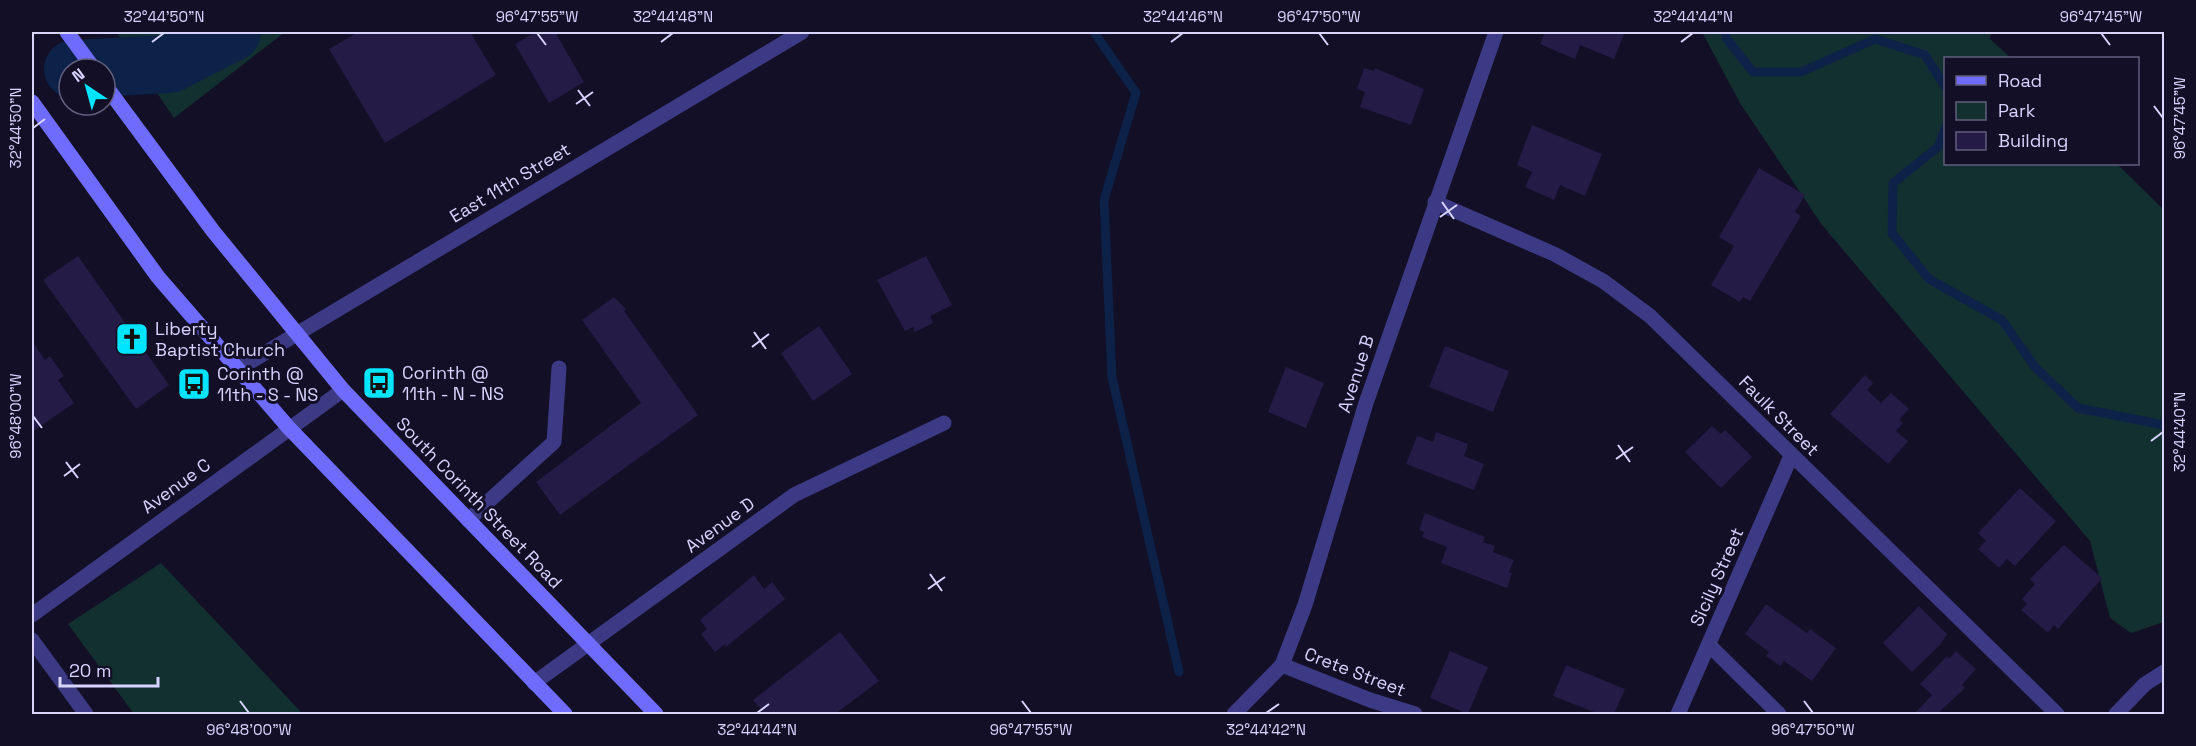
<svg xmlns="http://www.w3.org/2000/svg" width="2196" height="746" font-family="'Space Grotesk',sans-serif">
  <rect width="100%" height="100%" fill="#130f26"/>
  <path fill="#12302f" d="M116,32H285L174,118Z
    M1702,32H1991L1990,39L2011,58H1946V164H2117L2164,210V622L2131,633L2110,618L2090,541L1822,225L1740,103Z
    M161,563L301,712L303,714H134L68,624Z"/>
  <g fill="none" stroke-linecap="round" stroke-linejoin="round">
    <path stroke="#0c2248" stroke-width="9" d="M1094,32L1136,93L1104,200L1112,377L1179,672
      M1726,32V38L1753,72H1801L1875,39L1925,55L1946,88
      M1946,126L1938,147L1893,183L1892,233L1929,279L2002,320L2035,367L2078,408L2164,425"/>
    <path stroke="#0c2248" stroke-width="58" d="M73,69L170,64L232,32"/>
  </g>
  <path fill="#241b47" d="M358,32H470L496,75L385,143L329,49Z
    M536,32H555L584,82L549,103L515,44Z
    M1545,32H1617L1624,34L1614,59L1580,45L1575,59L1540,44Z
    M1364,68L1374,71L1375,68L1424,89L1411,125L1360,107L1365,92L1357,89Z
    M1532,125L1602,154L1585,196L1560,185L1554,200L1525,187L1532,172L1517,165Z
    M1759,168L1805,195L1795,212L1801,216L1750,301L1743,297L1740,302L1711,285L1734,246L1719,237Z
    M78,256L169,385L136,409L43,280Z
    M926,256L952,305L930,316L933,323L915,332L913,327L905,331L877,280Z
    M614,297L626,309L624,311L698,415L560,515L536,482L641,403L582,320Z
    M819,326L852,374L813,401L781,353Z
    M32,341L45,360L50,356L64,376L58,380L74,403L32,432Z
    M1445,346L1509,371L1493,412L1429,387Z
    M1286,367L1324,383L1306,428L1268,412Z
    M1865,375L1873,383L1867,390L1881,403L1891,393L1909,409L1899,420L1903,423L1896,431L1908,441L1888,464L1830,414Z
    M1712,426L1721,434L1725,430L1752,457L1721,488L1685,452Z
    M1436,432L1468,444L1464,456L1484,464L1474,490L1406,464L1417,436L1433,442Z
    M2020,488L2056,521L2015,566L2007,559L1999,568L1978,549L1986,541L1978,533Z
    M1425,513L1485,537L1483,542L1495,546L1493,552L1514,560L1509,572L1512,573L1507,588L1441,563L1447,547L1422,537L1424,532L1419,530Z
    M2064,545L2102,578L2058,629L2054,625L2048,633L2021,610L2027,604L2022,599L2035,584L2030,579Z
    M754,575L764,589L772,582L785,599L726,647L725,644L715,652L701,634L707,629L700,620Z
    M1766,604L1807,633L1810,629L1836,648L1812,681L1784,661L1780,666L1766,656L1769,652L1745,634Z
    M1919,606L1947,634L1940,645L1912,672L1883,643Z
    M840,632L879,681L835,714H765L753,700Z
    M1450,651L1488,667L1468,714L1430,698Z
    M1956,651L1976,669L1962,685L1965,688L1937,714H1919L1916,712L1932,695L1920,684L1947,656L1949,659Z
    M1566,665L1625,689L1614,714H1599L1553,696Z"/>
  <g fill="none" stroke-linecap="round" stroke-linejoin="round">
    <path stroke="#3d3a85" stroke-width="15" d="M468,520L554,442L559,368"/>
    <path stroke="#3d3a85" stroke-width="15" d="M1435,202L1554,254L1603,281L1650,316L2057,714
      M32,615L343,390
      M32,640L86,714
      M1709,645L1779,714
      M1282,665L1370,700L1415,714
      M534,683L794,495L944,423
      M1234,714L1282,665L1305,605L1366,403L1496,32
      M1678,714L1791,456
      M2116,714L2145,684L2164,672"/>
    <path stroke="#3d3a85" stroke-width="15" d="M238,369L802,32"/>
    <path stroke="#6f6bff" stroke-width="15" d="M67,32L94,69
      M105,85L213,231L343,390L656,714
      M32,102L158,277L289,428L565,714"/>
  </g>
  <path fill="none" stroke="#d9d4ff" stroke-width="2" d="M537,33L546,45M1319,33L1328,45M2101,33L2110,45M152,42L164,33M661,42L673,33M1171,42L1183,33M1681,42L1693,33M578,90L590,106M576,104L593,92M2154,106L2163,118M33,128L45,119M1442,202L1454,219M1440,217L1457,205M754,332L766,349M752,347L769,334M33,416L42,428M2151,441L2163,432M1618,445L1630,462M1616,459L1633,447M66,462L78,478M64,476L80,464M930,574L942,591M928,589L945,577M240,701L249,713M1022,701L1031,713M1804,701L1813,713M757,713L769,704M1266,713L1279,704"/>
  <defs>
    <g id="church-square" transform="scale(1.725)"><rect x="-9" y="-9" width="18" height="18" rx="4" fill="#00e5ff" stroke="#130f26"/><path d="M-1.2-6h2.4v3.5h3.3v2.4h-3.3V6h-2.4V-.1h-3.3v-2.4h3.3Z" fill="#111"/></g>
    <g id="bus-square" transform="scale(1.725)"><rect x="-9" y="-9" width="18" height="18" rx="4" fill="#00e5ff" stroke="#130f26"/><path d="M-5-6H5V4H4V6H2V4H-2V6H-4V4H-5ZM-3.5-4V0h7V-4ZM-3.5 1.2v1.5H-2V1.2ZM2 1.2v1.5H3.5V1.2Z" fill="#111"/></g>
  </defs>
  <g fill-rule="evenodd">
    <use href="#church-square" x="132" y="339"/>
    <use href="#bus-square" x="379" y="383"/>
    <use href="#bus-square" x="194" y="384"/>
  </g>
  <g text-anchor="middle" stroke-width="6" stroke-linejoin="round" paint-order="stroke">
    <g font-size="18" fill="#d9d4ff" stroke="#130f26">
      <text transform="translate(510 183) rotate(-31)" y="6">East 11th Street</text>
      <text transform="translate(1356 374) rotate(-72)" y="6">Avenue B</text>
      <text transform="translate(1779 416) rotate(45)" y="6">Faulk Street</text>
      <text transform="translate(176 486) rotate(-36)" y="6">Avenue C</text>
      <text transform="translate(479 503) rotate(46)" y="6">South Corinth Street Road</text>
      <text transform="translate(720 525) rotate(-36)" y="6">Avenue D</text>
      <text transform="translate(1717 577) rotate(-66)" y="6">Sicily Street</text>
      <text transform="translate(1355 672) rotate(21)" y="6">Crete Street</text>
    </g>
    <g font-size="18" fill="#d9d4ff" stroke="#130f26" text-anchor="start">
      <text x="155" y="335">Liberty<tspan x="155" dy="21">Baptist Church</tspan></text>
      <text x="402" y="379">Corinth @<tspan x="402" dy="21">11th - N - NS</tspan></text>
      <text x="217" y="380">Corinth @<tspan x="217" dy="21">11th - S - NS</tspan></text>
    </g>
  </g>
  <rect width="2196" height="746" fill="none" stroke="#130f26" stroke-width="66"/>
  <rect x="1944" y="57" width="195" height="108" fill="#130f26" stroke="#625e7d" stroke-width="1.5"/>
  <rect x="1956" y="76" width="30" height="9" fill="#6f6bff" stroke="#625e7d" stroke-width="1.5"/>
  <text x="1998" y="87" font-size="18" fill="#d9d4ff">Road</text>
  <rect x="1956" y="102" width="30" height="18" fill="#12302f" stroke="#625e7d" stroke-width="1.5"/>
  <text x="1998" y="117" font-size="18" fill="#d9d4ff">Park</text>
  <rect x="1956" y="132" width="30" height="18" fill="#241b47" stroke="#625e7d" stroke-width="1.5"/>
  <text x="1998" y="147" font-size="18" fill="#d9d4ff">Building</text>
  <g transform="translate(87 87) rotate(324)"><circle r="28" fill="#130f26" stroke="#625e7d" stroke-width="1.5"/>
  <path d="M0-4.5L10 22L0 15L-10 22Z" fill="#00e5ff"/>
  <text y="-9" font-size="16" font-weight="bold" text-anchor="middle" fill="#d9d4ff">N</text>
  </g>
  <path d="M60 677v9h98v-9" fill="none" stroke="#d9d4ff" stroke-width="3"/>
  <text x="69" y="677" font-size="18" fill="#d9d4ff" stroke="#130f26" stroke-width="4.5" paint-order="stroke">20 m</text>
  <rect x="33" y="33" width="2130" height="680" fill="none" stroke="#d9d4ff" stroke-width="2"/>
  <g font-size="15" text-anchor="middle" fill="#d9d4ff">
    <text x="164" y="22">32°44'50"N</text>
    <text x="537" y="22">96°47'55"W</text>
    <text x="673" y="22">32°44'48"N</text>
    <text x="1183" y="22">32°44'46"N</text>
    <text x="1319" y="22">96°47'50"W</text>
    <text x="1693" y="22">32°44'44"N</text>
    <text x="2101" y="22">96°47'45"W</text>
    <text transform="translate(2180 118) rotate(-90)" y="5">96°47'45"W</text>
    <text transform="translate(16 128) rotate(-90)" y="5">32°44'50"N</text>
    <text transform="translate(16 416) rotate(-90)" y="5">96°48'00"W</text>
    <text transform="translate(2180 432) rotate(-90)" y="5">32°44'40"N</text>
    <text x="249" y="735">96°48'00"W</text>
    <text x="757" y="735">32°44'44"N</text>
    <text x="1031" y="735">96°47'55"W</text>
    <text x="1266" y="735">32°44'42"N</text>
    <text x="1813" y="735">96°47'50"W</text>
  </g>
</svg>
